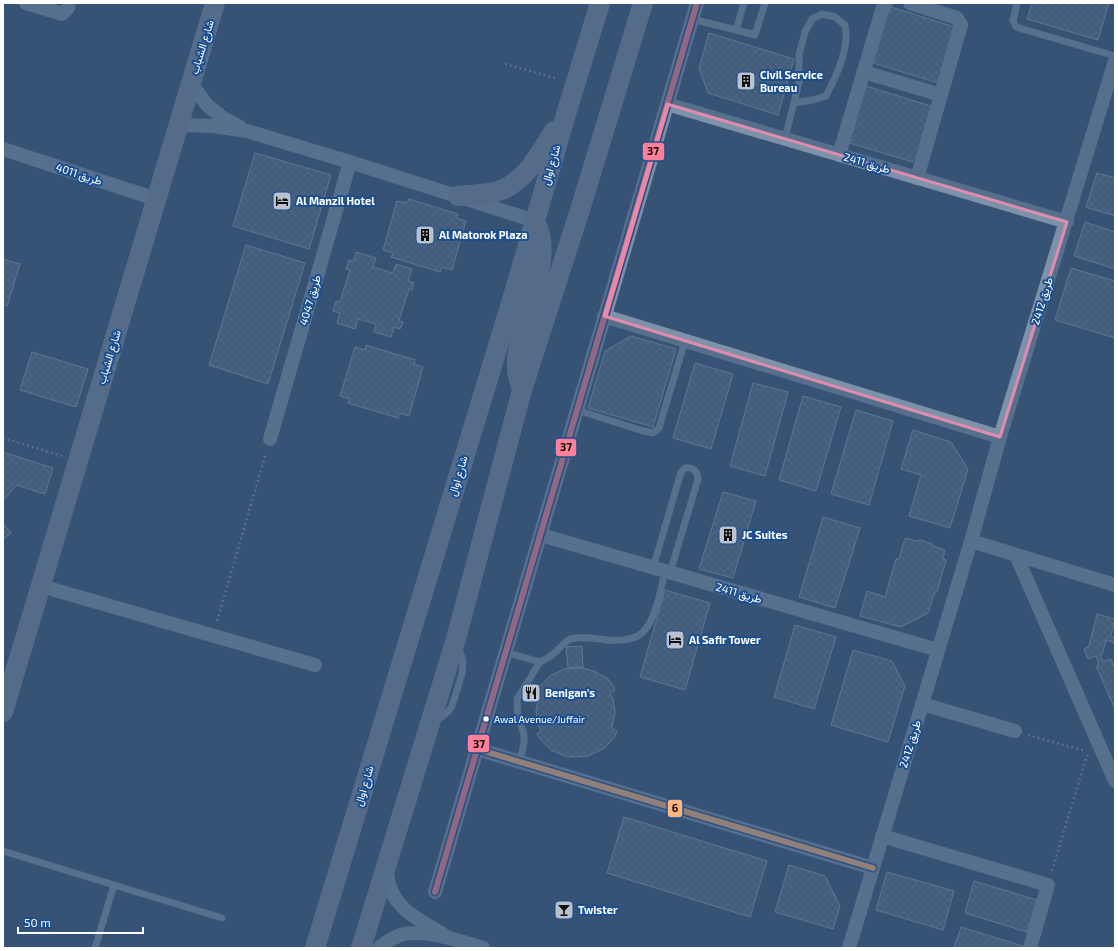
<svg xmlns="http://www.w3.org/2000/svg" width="1118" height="951" font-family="'Exo 2',Vazirmatn,sans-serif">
  <defs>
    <pattern id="building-cross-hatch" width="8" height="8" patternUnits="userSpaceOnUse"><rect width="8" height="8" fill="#526984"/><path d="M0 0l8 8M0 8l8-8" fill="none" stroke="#6c8096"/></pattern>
  </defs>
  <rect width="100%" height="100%" fill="#365274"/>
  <path fill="url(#building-cross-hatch)" stroke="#92a2b6" d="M1032,3H1109L1098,40L1027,19Z
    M888,6L958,28L941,84L870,62Z
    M709,33L794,59L778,115L708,93L699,68Z
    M863,85L934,107L916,163L846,142Z
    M255,153L331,175L309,249L233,226Z
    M1097,173L1115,178V216L1086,207Z
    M409,199L458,214L456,218L466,221L452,270L442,267L440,272L391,257L393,253L383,250L397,201L407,203Z
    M1085,222L1115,232V269L1074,256Z
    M246,245L305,263L268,384L209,365Z
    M356,252L376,258L373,267L393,273L396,264L412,269L408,281L414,283L412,290L409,289L399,321L403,322L400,329L394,327L391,337L374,332L376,324L358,319L355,329L337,323L340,313L333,311L336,301L340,302L350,270L346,269L349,260L354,261Z
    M3,259L20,264L7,306L3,305Z
    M1071,268L1115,281V338L1055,320Z
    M631,336L676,349L653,427L588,408L605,351Z
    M366,345L415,360L414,364L423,367L409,416L399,413L398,418L348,403L350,399L340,396L355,347L365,350Z
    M32,352L88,369L76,407L20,390Z
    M695,363L733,374L711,449L673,438Z
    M753,383L788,392L765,476L730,466Z
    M803,396L841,407L816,491L779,480Z
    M856,410L893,421L869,505L831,494Z
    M913,430L951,442L968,469L950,528L909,516L921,475L901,469Z
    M3,452L53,468L45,494L16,485L3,501Z
    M723,492L756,501L733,578L699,569Z
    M823,517L860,528L835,608L799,597Z
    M3,523L11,533L3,539Z
    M905,538L917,541L921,540L932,544L933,546L945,550L943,559L946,560L937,592H935L928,613L901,627L860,616L867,591L885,597L896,559H899Z
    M665,590L710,603L685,690L640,677Z
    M1097,614L1115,619L1111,636L1115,637V643L1106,640L1102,655H1100L1103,661L1111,659L1115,669V709L1096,666L1099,665L1096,656L1088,659L1084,649L1089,646Z
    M795,625L836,637L814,709L774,697Z
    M582,646L583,668H568L566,647Z
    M853,650L892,661L905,686L888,742L831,725Z
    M579,667L594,671L608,679L613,685L615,690L610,694L613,698L615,712L612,728L617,731L614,738L603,749L588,756L573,757L565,756L551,750L540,739L537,734L541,731L537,723L536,709L540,696L535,694L539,687L550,676L564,669Z
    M624,817L767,861L750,917L607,873Z
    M789,865L825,876L840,906L833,929L775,912Z
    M887,872L954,891L943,930L876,910Z
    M974,881L1037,900L1027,932L965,913Z
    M961,927L1023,946V948H954Z"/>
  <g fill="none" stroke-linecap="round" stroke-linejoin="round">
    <path stroke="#7d92a8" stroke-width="2.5" stroke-dasharray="2 3" stroke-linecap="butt" d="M505,64L558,79
      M3,438L62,456
      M217,621L266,453
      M1028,735L1085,751
      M1052,871L1087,755"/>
    <path stroke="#7d92a8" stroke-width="7" d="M1017,3L1013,21L1016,27L1115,56
      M692,19L736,30L744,3
      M736,30L755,35L765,3
      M785,139L799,82V55L805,32L812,19L822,14L835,17L845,25C845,29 847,34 846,38C845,58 835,78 826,96L813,100L794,103
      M577,410L640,430L653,433L659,428L685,341
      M653,568L681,472L685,468C693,467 698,471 698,479L670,573
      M505,652L540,662C544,660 549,658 553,654C560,649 563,642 571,639C583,636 597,639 608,640C619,641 635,640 643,632C656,619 661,589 665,571
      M436,721L448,712L452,706L462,674L463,660L458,647
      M520,762L524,742V735L518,716L517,699L540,662
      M3,851L222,918
      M95,948L114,885"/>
    <path stroke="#7d92a8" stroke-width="14" d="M26,3L62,14L68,8L69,3
      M910,3L957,18L961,25L917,178
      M864,72L941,95
      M191,83L207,105L223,118L240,127
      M667,104L1067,222
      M178,125L213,126L247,131L350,162L535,221
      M3,149L156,199
      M839,155L882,10L886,3
      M604,316L1000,437
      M270,439L350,162
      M541,535L938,650
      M971,541L1115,585
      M1016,555L1115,781
      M41,586L315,665
      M922,704L1015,731
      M477,749L873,868
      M882,836L1048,885L1030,948
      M386,869C387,875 388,881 390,887C398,912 424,922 444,935
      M435,892L697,3
      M379,948C385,943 391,939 398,936C421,927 460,941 483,948
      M849,948L971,541L1000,437L1115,61"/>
    <path stroke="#798da4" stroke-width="20" d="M458,196C472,194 492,195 504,189C528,177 540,153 554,131
      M521,386C513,367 518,348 524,329C531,304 547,260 540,234C539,230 537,226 536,222
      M3,712L215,3
      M315,948L512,300L567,111L600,3
      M361,948L456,639L522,390L580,210L643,3"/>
    <g stroke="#1b4f8f" stroke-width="9">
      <path id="bus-1" d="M477,749L873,868"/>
    </g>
    <g stroke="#1b4f8f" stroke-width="9">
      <path id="bus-2" d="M435,892L697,3"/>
    </g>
    <use href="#bus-1" stroke="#ffb580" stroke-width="6"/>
    <use href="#bus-2" stroke="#ff8098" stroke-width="6"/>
  </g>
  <path d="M0 0H1118V951H0ZM667,104L1067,222L1000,437L604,316Z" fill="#365274" fill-opacity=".55" fill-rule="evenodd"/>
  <path fill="none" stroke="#e08cad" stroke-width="3" stroke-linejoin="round" d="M667,104L1067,222L1000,437L604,316Z"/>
  <defs>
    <g id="building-square" transform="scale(1)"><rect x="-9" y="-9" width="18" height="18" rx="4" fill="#b9c2ce" stroke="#1b4f8f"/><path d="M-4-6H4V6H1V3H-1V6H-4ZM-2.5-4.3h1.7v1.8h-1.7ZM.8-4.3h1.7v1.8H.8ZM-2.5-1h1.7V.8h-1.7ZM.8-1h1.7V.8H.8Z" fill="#111"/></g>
    <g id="hotel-square" transform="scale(1)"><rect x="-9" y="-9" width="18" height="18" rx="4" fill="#b9c2ce" stroke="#1b4f8f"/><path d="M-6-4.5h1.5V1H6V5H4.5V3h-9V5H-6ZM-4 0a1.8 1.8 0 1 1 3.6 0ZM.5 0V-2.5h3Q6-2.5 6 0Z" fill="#111"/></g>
    <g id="restaurant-square" transform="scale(1)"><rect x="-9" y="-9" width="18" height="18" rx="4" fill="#b9c2ce" stroke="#1b4f8f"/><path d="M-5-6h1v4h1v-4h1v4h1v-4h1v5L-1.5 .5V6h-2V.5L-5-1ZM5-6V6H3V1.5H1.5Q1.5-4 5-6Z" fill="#111"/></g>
    <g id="bar-square" transform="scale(1)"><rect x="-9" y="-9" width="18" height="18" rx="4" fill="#b9c2ce" stroke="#1b4f8f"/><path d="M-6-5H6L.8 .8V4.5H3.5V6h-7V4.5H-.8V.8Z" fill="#111"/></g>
  </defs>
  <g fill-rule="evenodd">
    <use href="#building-square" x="746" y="81"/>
    <use href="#hotel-square" x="282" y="201"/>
    <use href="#building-square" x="425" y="235"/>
    <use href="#building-square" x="728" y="535"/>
    <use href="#hotel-square" x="675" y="640"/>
    <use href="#restaurant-square" x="531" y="693"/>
    <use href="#bar-square" x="564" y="910"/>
  </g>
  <circle fill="#fff" stroke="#1b4f8f" stroke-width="1.5" cx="486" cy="719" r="3.5"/>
  <g text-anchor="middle" stroke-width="4" stroke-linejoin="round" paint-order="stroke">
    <g font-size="10" fill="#fff" stroke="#1b4f8f" text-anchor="start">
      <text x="494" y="723">Awal Avenue/Juffair</text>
    </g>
    <g font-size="11" fill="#fff" stroke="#1b4f8f">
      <text transform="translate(202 47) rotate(-73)" y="4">شارع الشباب</text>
      <text transform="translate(867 163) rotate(16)" y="4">طريق 2411</text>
      <text transform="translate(551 165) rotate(-74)" y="4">شارع اوال</text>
      <text transform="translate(79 174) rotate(18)" y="4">طريق 4011</text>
      <text transform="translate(310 300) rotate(-74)" y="4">طريق 4047</text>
      <text transform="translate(1042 301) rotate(-73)" y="4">طريق 2412</text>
      <text transform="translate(109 357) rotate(-73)" y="4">شارع الشباب</text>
      <text transform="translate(458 476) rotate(-73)" y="4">شارع اوال</text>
      <text transform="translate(739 593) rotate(16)" y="4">طريق 2411</text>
      <text transform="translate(910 744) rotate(-73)" y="4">طريق 2412</text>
      <text transform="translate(364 786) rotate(-73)" y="4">شارع اوال</text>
    </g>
    <g font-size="11" font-weight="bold" fill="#fff" stroke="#1b4f8f" text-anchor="start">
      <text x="760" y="79">Civil Service<tspan x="760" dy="13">Bureau</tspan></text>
      <text x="296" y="205">Al Manzil Hotel</text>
      <text x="439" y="239">Al Matorok Plaza</text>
      <text x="742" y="539">JC Suites</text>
      <text x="689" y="644">Al Safir Tower</text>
      <text x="545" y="697">Benigan's</text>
      <text x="578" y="914">Twister</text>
    </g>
  </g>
  <g stroke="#1b4f8f" stroke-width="1.5">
    <rect x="642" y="142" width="23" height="19" rx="4" fill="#ff8098"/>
    <rect x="555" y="438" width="22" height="19" rx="4" fill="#ff8098"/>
    <rect x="467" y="734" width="23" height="19" rx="4" fill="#ff8098"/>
    <rect x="667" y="799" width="16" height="19" rx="4" fill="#ffb580"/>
  </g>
  <g font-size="11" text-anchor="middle" font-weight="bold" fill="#111">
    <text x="653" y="155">37</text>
    <text x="566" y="451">37</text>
    <text x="479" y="748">37</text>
    <text x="675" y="812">6</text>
  </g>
  <rect width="1118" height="951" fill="none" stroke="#ffffff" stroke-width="8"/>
  <path d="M18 927v6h125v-6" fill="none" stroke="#ffffff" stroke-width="2"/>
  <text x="24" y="927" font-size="12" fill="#ffffff" stroke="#1b4f8f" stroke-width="3" paint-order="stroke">50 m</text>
</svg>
